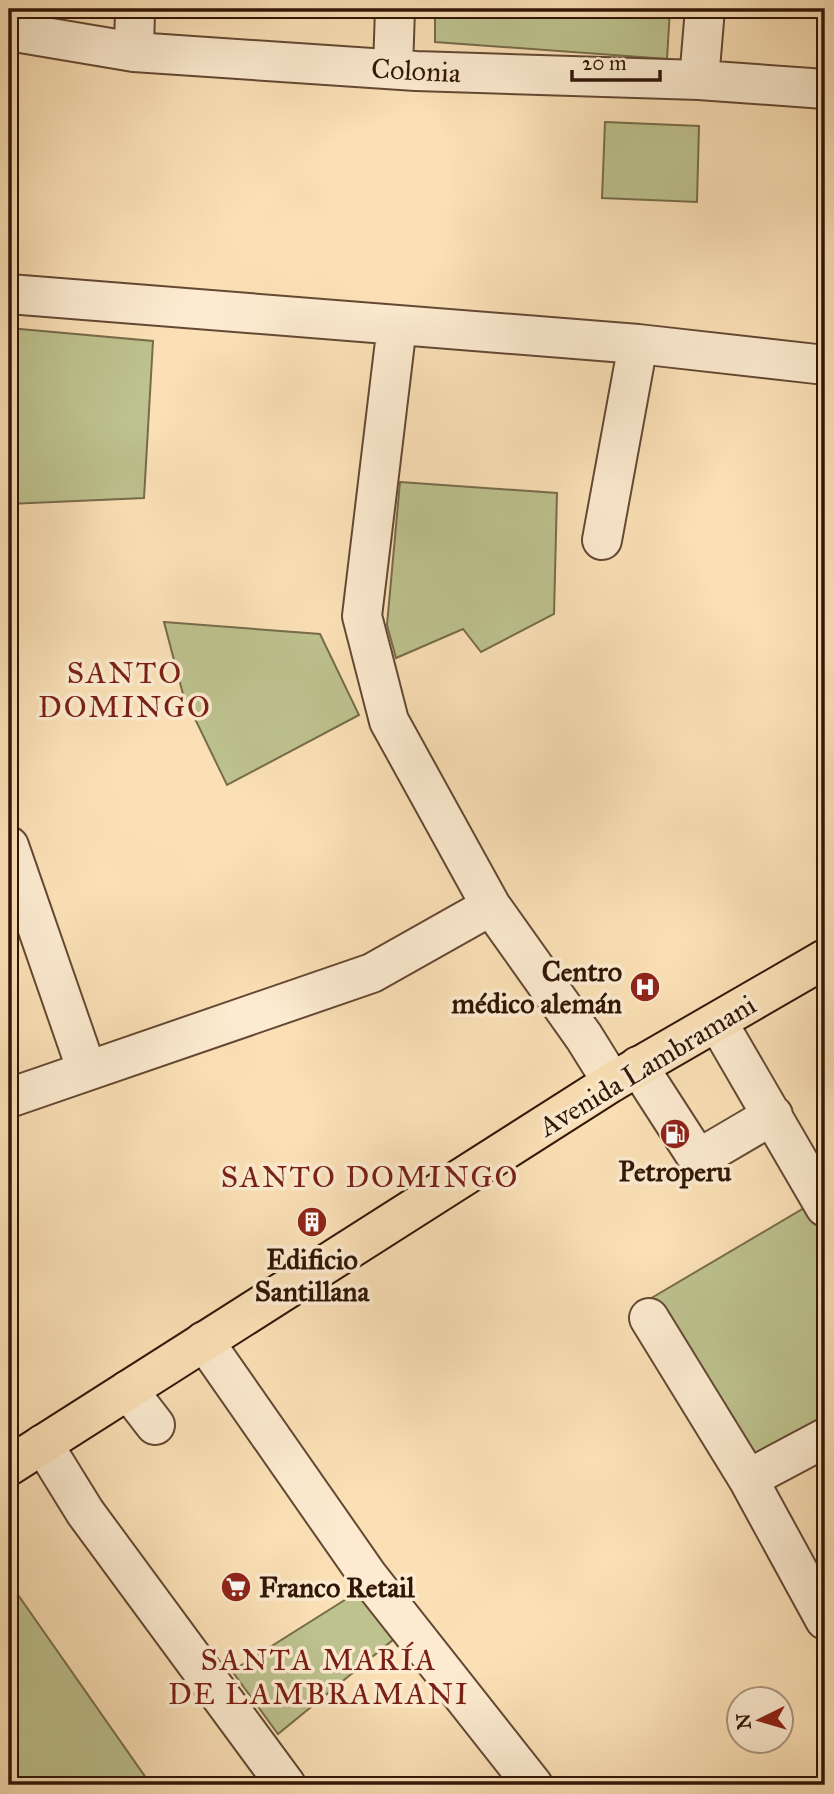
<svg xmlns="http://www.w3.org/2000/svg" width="834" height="1794" font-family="'IM FELL Great Primer',serif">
  <rect width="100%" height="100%" fill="#fbe0b6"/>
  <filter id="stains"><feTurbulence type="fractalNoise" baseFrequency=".00286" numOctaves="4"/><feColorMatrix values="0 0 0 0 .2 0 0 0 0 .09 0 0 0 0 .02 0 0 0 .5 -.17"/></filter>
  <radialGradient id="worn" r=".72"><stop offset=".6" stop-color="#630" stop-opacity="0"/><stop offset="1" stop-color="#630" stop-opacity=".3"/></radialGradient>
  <path fill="#bdc28e" stroke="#776c4a" stroke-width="2" d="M435,9H670L667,59L435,42Z
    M605,122L699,126L697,202L602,198Z
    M9,328L153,341L144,498L9,504Z
    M400,482L557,493L554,614L481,652L463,629L396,658L387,625Z
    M164,622L320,634L359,715L227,785L183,694Z
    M816,1201L825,1217V1416L741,1461L648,1300Z
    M9,1582L151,1785H9Z
    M359,1591L394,1639L278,1734L232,1671Z"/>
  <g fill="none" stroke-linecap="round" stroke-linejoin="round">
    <g stroke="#644833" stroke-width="42">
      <path id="minor" d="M9,31L134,52L416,71L699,80L825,89
        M134,52L135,9
        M393,69L395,9
        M699,80L705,9
        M9,294L638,344L825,365
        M397,325L362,616L389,721L491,906L584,1037L612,1082
        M602,540L638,344
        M9,846L87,1071
        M718,1023L825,1207
        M638,1066L698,1159L773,1115
        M9,1098L372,973L491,906
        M649,1318L748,1479L825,1620
        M204,1341L368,1576L533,1785
        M128,1390L155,1425
        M43,1444L85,1512L286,1785
        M748,1479L825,1438"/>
    </g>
    <g stroke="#311607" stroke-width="42">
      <path id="major" d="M9,1466L612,1082L825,959"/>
    </g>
    <use href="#minor" stroke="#fcebd0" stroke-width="38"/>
    <use href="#major" stroke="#fbe0b6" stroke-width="38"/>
  </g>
  <defs>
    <g id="hospital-disc" transform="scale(1.575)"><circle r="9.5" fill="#8f2418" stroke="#fcebd0"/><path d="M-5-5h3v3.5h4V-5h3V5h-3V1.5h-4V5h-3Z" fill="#fff"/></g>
    <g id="fuel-disc" transform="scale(1.575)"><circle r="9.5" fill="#8f2418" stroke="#fcebd0"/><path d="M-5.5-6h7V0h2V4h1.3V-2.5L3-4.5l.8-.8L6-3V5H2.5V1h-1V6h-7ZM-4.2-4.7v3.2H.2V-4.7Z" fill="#fff"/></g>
    <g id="building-disc" transform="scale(1.575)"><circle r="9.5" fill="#8f2418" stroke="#fcebd0"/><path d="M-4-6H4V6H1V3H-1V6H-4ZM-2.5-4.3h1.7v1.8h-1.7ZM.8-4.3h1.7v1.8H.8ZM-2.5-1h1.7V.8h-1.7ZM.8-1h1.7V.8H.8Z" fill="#fff"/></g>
    <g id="supermarket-disc" transform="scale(1.575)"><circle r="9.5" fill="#8f2418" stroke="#fcebd0"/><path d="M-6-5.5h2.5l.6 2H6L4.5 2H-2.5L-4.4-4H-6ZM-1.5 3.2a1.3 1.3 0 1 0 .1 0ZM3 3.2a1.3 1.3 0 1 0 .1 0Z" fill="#fff"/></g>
  </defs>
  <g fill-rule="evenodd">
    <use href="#hospital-disc" x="645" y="987"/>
    <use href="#fuel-disc" x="675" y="1134"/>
    <use href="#building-disc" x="312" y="1222"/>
    <use href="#supermarket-disc" x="236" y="1587"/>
  </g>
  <g text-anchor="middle" stroke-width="7" stroke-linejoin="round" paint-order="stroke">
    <g font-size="28" fill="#311607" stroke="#fcebd0">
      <text transform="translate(416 70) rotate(3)" y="10">Colonia</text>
      <text transform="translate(647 1065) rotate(-31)" y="10">Avenida Lambramani</text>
    </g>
    <g font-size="28" font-weight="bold" fill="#311607" stroke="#fcebd0">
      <text x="622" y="981" text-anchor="end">Centro<tspan x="622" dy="32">médico alemán</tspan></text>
      <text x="675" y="1181">Petroperu</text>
      <text x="312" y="1269">Edificio<tspan x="312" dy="32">Santillana</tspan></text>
      <text x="259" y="1597" text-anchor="start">Franco Retail</text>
    </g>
    <g font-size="30" letter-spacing="2" fill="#7a1f14" stroke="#fcebd0">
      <text x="125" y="683">SANTO<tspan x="125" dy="34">DOMINGO</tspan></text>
      <text x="370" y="1187">SANTO DOMINGO</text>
      <text x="319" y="1670">SANTA MARÍA<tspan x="319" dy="34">DE LAMBRAMANI</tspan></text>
    </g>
  </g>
  <rect width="834" height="1794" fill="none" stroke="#fbe0b6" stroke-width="35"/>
  <rect x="10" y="10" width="813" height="1773" fill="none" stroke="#311607" stroke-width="3.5"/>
  <rect x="18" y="18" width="799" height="1759" fill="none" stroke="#311607" stroke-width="2"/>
  <g transform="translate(760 1720) rotate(265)"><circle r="33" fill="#fcebd0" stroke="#ab9680" stroke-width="2"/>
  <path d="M0-5L12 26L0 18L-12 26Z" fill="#8f2418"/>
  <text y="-10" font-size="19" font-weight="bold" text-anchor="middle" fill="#311607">N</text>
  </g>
  <path d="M572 70v10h88v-10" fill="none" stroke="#311607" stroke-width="3.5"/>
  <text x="582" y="70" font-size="21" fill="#311607" stroke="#fcebd0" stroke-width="5" paint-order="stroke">20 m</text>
  <rect width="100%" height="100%" filter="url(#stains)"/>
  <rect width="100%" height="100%" fill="url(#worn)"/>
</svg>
